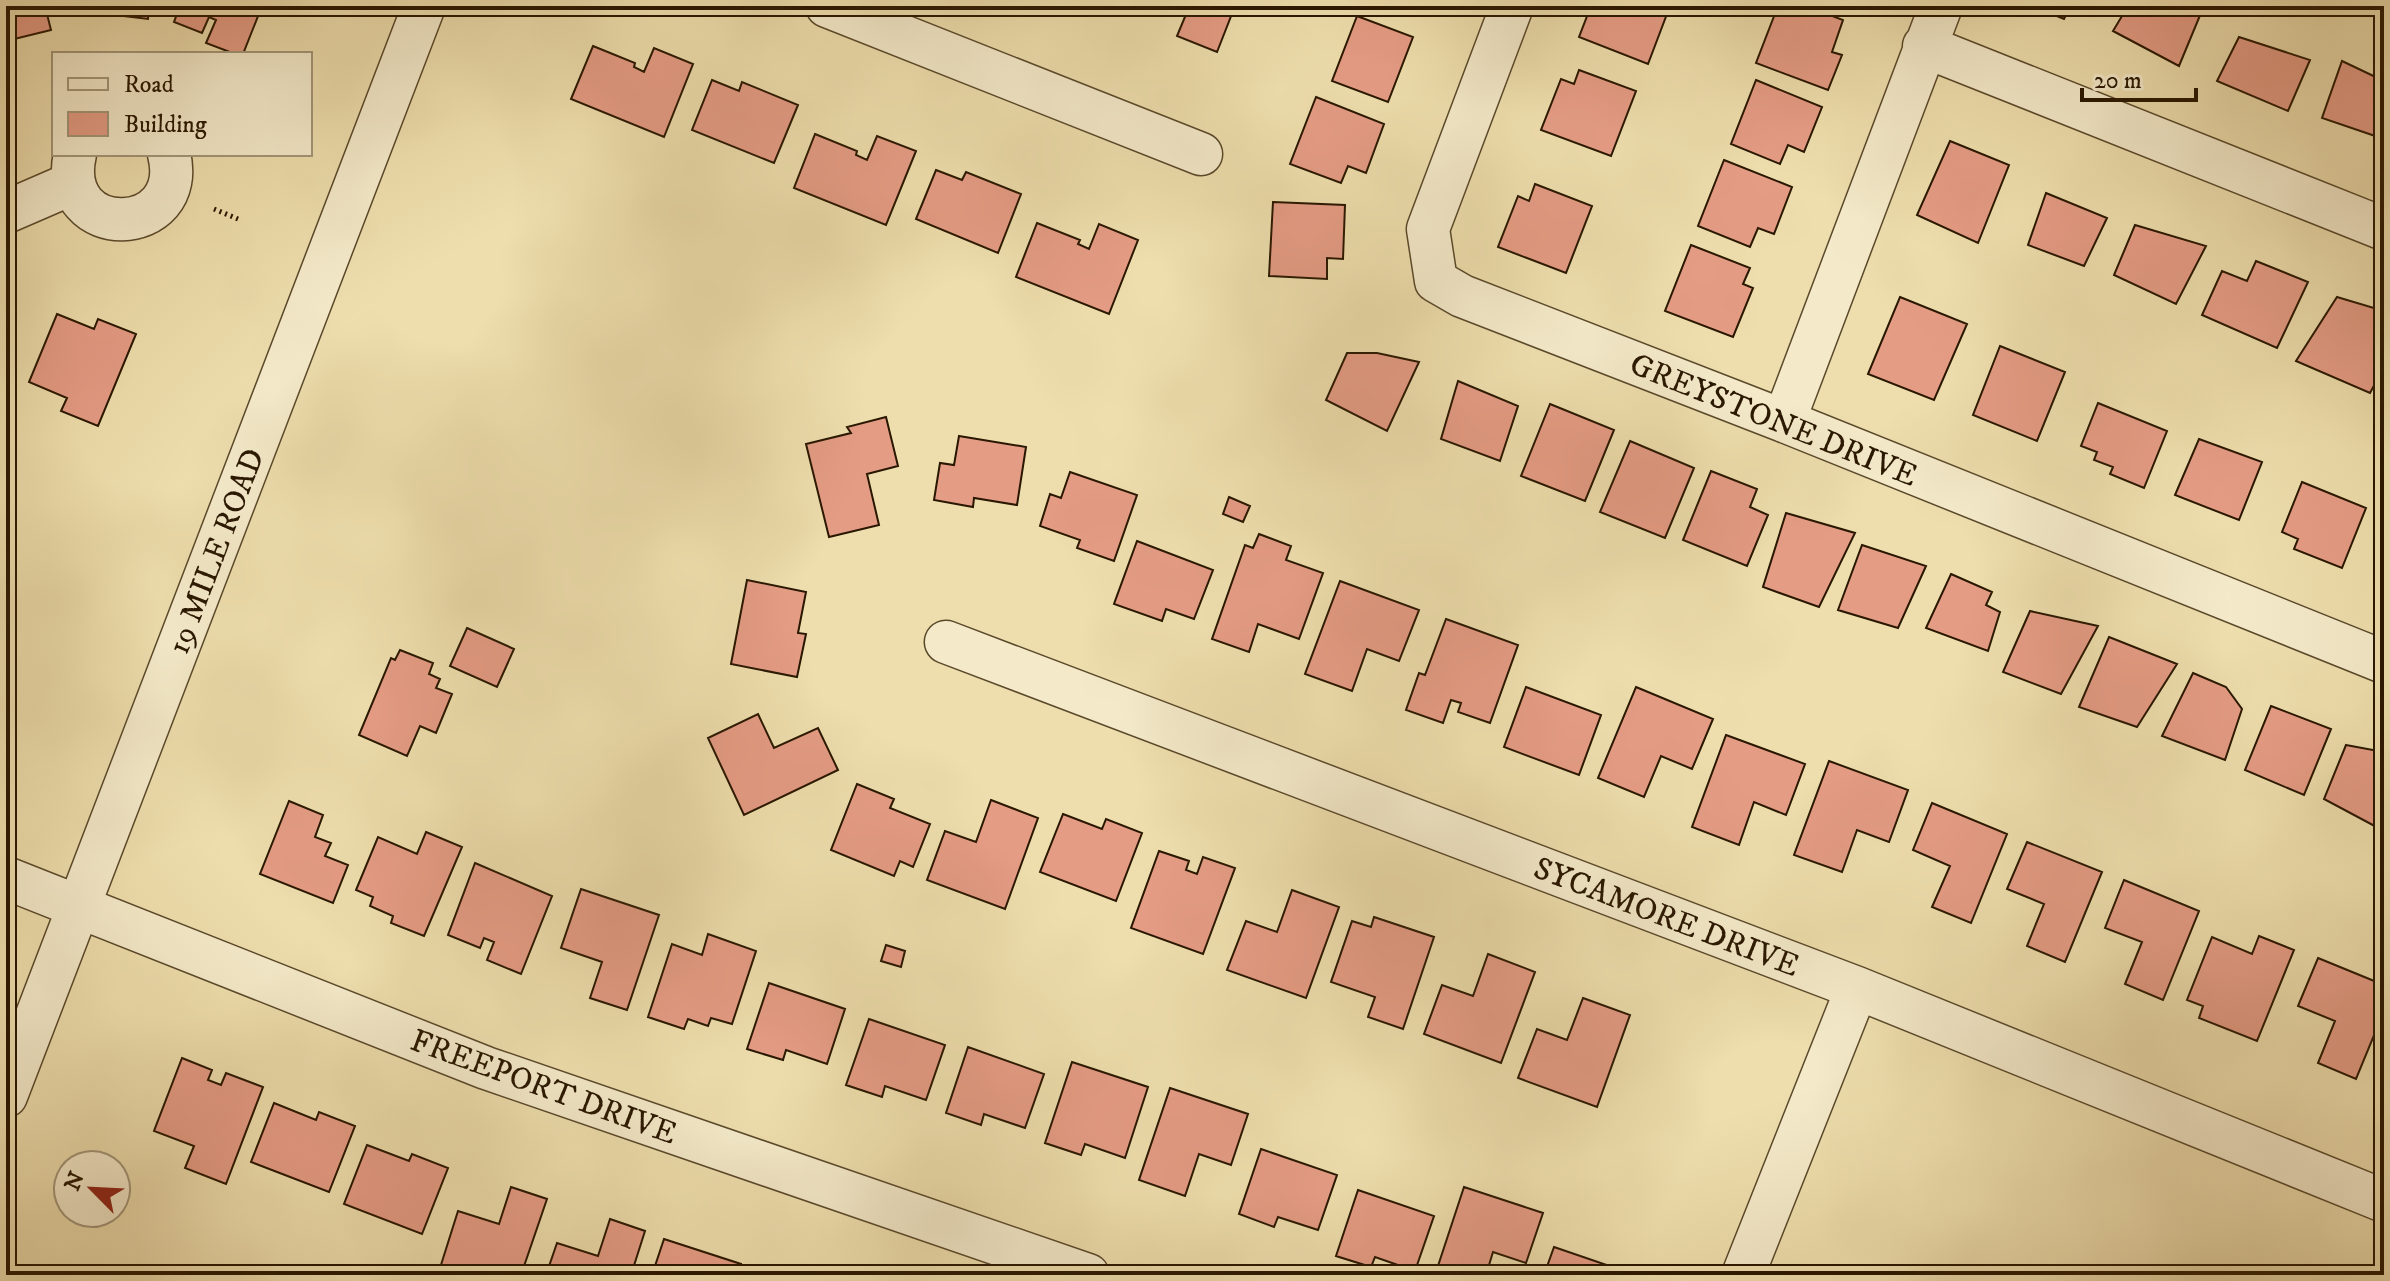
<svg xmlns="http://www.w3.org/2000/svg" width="2390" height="1281" font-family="'IM FELL DW Pica',serif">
  <rect width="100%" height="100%" fill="#eedead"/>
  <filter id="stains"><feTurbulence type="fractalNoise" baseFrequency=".0025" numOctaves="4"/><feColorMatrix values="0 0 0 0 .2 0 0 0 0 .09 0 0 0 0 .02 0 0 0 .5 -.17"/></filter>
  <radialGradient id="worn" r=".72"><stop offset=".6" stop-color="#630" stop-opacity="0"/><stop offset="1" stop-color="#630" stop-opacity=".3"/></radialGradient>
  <path fill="#e59c85" stroke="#291700" stroke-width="2" d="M6,6H45L51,30L10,40L11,46L6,47Z
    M96,6H149L148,19L114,15L115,8Z
    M180,6H262L243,54H235L206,43L216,20L209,17L202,33L174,22Z
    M1161,6H1235L1217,52L1177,36L1187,12L1176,7L1174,11Z
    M1591,6H1670L1648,64L1579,37Z
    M1778,6H1806L1843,20L1832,52L1842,55L1828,90L1756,63Z
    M2032,6H2070L2064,19Z
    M2128,6H2183L2201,13L2179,66L2113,31Z
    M1357,16L1413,37L1388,102L1332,81Z
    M2239,37L2310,60L2288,111L2217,81Z
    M593,46L635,63L634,67L644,72L654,48L693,64L664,137L571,99Z
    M2342,61L2384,81V139L2322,118Z
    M1579,70L1636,91L1611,156L1541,130L1561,79L1574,84Z
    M712,80L739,91L742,82L798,105L774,163L692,130Z
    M1756,80L1822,107L1804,152L1788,145L1780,164L1731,144Z
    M1316,97L1384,124L1366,173L1348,166L1341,183L1290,164Z
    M815,134L857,151L856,155L867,160L877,136L916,151L886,225L794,188Z
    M1950,141L2009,165L1978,243L1917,215Z
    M1724,160L1792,187L1774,234L1758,228L1750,247L1698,226Z
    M936,170L962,180L966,172L1021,194L998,253L916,219Z
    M1535,184L1592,206L1566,273L1498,247L1518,196L1529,201Z
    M2046,193L2107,218L2084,266L2028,245Z
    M1273,202L1345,205L1343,259L1327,258V279L1269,276Z
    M1037,223L1080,240L1078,244L1089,249L1099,224L1138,240L1109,314L1016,277Z
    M2135,225L2206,246L2176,304L2114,275Z
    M1691,245L1750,268L1743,284L1753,288L1733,337L1665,311Z
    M2256,261L2308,282L2277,348L2202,315L2222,271L2247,281Z
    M1900,297L1967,324L1934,400L1868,374Z
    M2337,297L2384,311V367L2370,393L2296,361Z
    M57,314L94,329L98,319L136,334L98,426L61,411L67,398L29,382Z
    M2000,346L2065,372L2037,441L1973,415Z
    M1347,353H1377L1419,362L1387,431L1326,400Z
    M1458,381L1518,406L1500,461L1441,439Z
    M2098,403L2167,431L2144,488L2110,474L2113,467L2094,460L2097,452L2081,446Z
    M1550,404L1614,430L1585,501L1521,476Z
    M886,417L898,466L867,474L879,525L829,537L806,444L851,433L847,427Z
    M959,436L1026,447L1017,505L974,498L973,507L934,500L940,463L954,465Z
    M2199,439L2262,462L2239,520L2175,495Z
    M1630,441L1694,468L1665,538L1600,512Z
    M1711,471L1757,489L1750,507L1768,515L1747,566L1683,540Z
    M1070,472L1137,495L1114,561L1077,548L1080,540L1040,526L1050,494L1061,498Z
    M2302,482L2366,508L2342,568L2294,549L2298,539L2282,532Z
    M1229,497L1250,506L1243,522L1223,514Z
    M1786,513L1855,533L1819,607L1763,587Z
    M1259,534L1291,546L1286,560L1323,573L1299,639L1258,624L1249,652L1212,639L1245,545L1253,548Z
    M1137,541L1213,570L1194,619L1166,609L1162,621L1114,604Z
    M1862,545L1926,566L1898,628L1838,610Z
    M1951,574L1992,592L1986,605L2000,612L1988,651L1926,628Z
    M747,580L806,592L798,633L806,634L797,677L731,664Z
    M1340,581L1419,610L1399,661L1367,649L1352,691L1305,674Z
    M2030,611L2098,626L2061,694L2003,672Z
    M1446,619L1518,645L1490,723L1458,712L1461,703L1451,700L1443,723L1406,710L1419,673L1425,675Z
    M467,628L514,649L497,687L450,666Z
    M2109,637L2177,664L2137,727L2079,707Z
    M400,650L433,663L429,674L440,679L436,688L452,694L436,733L420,726L407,756L359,735L391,658L395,660Z
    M2193,673L2226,687L2242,709L2225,760L2162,736Z
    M1526,687L1601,715L1579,775L1504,747Z
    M1636,687L1713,719L1692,769L1661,756L1644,797L1598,778Z
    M2271,706L2331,729L2304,795L2245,770Z
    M758,714L774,748L818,728L838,770L744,815L708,738Z
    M1726,735L1805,764L1786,815L1754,802L1739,845L1692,827Z
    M2346,745L2384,752V831L2324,799Z
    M1829,761L1908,790L1889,842L1857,830L1842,872L1794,855Z
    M857,784L894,799L890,808L930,824L913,867L900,861L894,876L831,850Z
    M991,800L1038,818L1005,909L927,880L945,831L976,842Z
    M289,801L323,815L315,837L331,843L325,856L348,865L333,903L260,874Z
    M1932,803L2007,834L1971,923L1932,907L1950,866L1913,850Z
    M1063,814L1102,829L1106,819L1142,833L1116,901L1040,872Z
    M426,832L462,847L424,936L391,923L393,916L370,906L373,897L356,890L378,837L417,854Z
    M2027,842L2102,872L2065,962L2027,946L2044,904L2007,889Z
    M1159,851L1189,861L1186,870L1197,874L1203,857L1235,868L1203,954L1131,928Z
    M475,863L552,896L521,974L487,960L494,942L484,938L480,948L448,935Z
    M2124,880L2199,911L2163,1000L2125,984L2142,942L2105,928Z
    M581,889L659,915L627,1010L590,998L602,962L561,948Z
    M1292,890L1339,907L1306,998L1227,970L1246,921L1277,932Z
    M1374,917L1434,937L1403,1029L1368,1017L1375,997L1331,982L1352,921L1371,927Z
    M708,934L756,951L732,1024L711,1018L708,1026L688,1019L684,1029L648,1017L672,944L702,955Z
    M2259,936L2294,950L2257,1041L2199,1018L2203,1006L2187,1000L2212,937L2252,954Z
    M886,945L905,951L901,967L881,961Z
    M1488,954L1535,972L1501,1063L1424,1034L1442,985L1473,996Z
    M2318,958L2384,985V1011L2356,1079L2318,1063L2335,1021L2298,1006Z
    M769,983L845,1009L827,1064L786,1050L783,1060L747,1049Z
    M1583,998L1630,1015L1597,1107L1518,1078L1537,1029L1567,1040Z
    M869,1019L945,1045L926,1100L885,1086L882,1097L846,1085Z
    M968,1047L1044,1074L1025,1128L984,1114L981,1125L946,1113Z
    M182,1058L212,1070L208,1080L221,1085L226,1073L263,1087L226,1184L185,1168L194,1146L154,1131Z
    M1072,1062L1148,1087L1125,1158L1085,1144L1081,1155L1045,1143Z
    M1170,1088L1248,1114L1231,1165L1199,1154L1185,1196L1139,1180Z
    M274,1103L316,1120L319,1112L355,1126L329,1192L251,1162Z
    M367,1145L409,1161L412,1154L448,1168L422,1234L344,1204Z
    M1261,1149L1337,1175L1318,1230L1278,1217L1274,1227L1239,1214Z
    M511,1187L547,1199L521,1275H461L440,1268L458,1211L499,1224Z
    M1464,1187L1543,1213L1526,1263L1493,1252L1486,1275H1435Z
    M1358,1190L1434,1216L1415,1271L1375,1257L1371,1267L1336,1256Z
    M610,1219L645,1231L631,1275H546L557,1243L598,1256Z
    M664,1239L741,1264L737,1275H652Z
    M1554,1247L1630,1273L1629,1275H1544Z"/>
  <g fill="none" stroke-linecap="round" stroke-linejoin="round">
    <g stroke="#5a492b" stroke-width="45">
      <path id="minor" d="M827,6L1201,154
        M1512,6L1428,229L1436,281L1462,296L1784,421L2384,662
        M1924,46L2384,229
        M75,154C55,243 190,239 169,154
        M6,212L73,183
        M1784,421L1941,6
        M946,642L1857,988L2384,1201
        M6,878L486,1068L1088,1275
        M6,1096L424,6
        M1743,1275L1857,988"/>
    </g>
    <path stroke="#291700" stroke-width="5" stroke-dasharray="2 4" stroke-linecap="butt" d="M214,209L238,219"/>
    <use href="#minor" stroke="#f4eaca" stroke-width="42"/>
  </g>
  <g text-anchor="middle" stroke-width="6" stroke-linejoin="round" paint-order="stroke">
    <g font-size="32" fill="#291700" stroke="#f4eaca">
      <text transform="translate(1774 419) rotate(22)" y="11">GREYSTONE DRIVE</text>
      <text transform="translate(215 551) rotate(-69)" y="11">19 MILE ROAD</text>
      <text transform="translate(1667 916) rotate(21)" y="11">SYCAMORE DRIVE</text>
      <text transform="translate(544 1086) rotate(20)" y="11">FREEPORT DRIVE</text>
    </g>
  </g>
  <rect width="2390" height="1281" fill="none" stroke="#eedead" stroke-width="32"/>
  <rect x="8" y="8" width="2374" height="1265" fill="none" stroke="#291700" stroke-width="4"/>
  <rect x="16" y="16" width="2358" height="1249" fill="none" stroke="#291700" stroke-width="2"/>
  <rect x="52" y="52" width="260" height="104" fill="#f4eaca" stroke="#a39679" stroke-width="2"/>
  <rect x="68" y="78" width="40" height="12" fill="#f4eaca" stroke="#a39679" stroke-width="2"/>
  <text x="124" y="92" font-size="24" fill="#291700">Road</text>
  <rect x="68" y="112" width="40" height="24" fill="#e59c85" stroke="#a39679" stroke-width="2"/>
  <text x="124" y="132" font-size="24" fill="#291700">Building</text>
  <g transform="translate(92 1189) rotate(294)"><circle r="38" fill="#f4eaca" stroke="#a39679" stroke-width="2"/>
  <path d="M0-6L14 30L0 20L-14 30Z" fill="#8f2418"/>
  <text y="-12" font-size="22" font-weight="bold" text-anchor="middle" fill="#291700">N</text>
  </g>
  <path d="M2082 88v12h114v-12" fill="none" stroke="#291700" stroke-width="4"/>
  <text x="2094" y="88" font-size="24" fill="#291700" stroke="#f4eaca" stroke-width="6" paint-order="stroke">20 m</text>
  <rect width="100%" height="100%" filter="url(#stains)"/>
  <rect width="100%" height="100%" fill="url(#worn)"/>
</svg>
